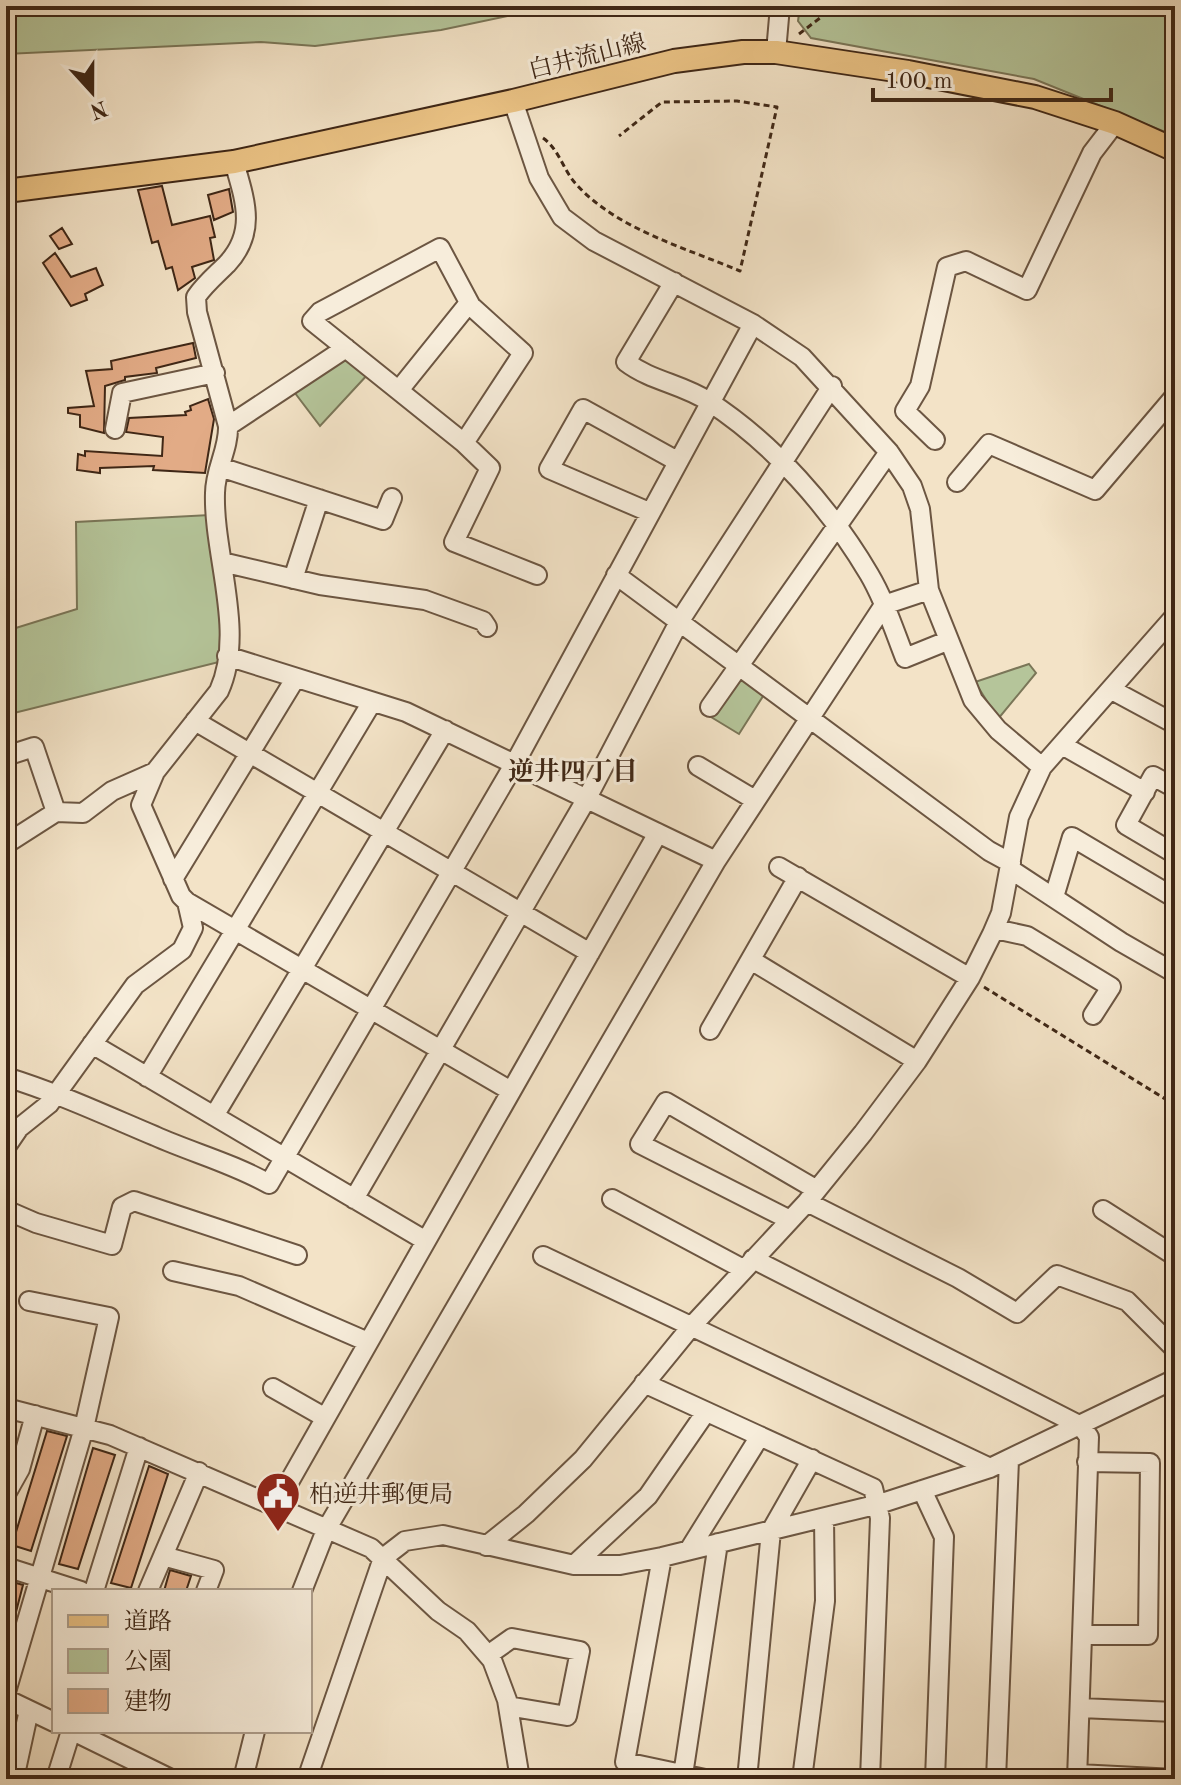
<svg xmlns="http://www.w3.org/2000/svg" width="1181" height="1785" font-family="'Old Standard TT','Noto Serif JP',serif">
  <rect width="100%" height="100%" fill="#f3e3c7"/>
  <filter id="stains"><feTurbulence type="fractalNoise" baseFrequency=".0025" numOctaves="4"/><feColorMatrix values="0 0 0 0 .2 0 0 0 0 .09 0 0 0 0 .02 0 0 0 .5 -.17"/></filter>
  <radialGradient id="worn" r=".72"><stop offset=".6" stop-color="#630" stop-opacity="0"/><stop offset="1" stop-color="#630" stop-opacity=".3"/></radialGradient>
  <path fill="#b5c59a" stroke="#7a7658" stroke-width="2" d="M6,6H555L441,30L315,46L261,42L6,54Z
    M800,6H1175V136L1034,79L811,38L798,21Z
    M352,359L369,373L320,426L295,393L344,360Z
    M210,515L224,609L223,661L6,715V631L77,609L76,522Z
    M1029,664L1036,673L998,719L975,682Z
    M742,676L765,693L739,734L711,717L736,678Z"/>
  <path fill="#e2ab86" stroke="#3f2716" stroke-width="2" d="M162,186L172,225L210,216L215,237L210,238L214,260L192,267L195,278L178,290L172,267L166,269L158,241L152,243L138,190Z
    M229,189L233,212L214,220L208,195Z
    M62,228L72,244L59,249L50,236Z
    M55,253L71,277L96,268L103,285L85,294L87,300L71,306L43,263Z
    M193,343L196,358L156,368L157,373L125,377V380L105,386L104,433L80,427V415L68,413V408L94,406L86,371L112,369L111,361Z
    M208,399L214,419L205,473L153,470L154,466L100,468V473L77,470L78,454L85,456V451L162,456L163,437L126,432L129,418L186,415L185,412L191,410L190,406Z
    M47,1431L67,1436L31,1551L12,1545Z
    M93,1448L115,1455L78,1569L59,1564Z
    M149,1466L168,1474L131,1588L111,1583Z
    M170,1570L191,1576L186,1591H164Z
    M6,1580L23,1585L10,1635L6,1634Z"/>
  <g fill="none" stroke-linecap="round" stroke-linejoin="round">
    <g stroke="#6c5642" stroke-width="22">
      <path id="minor" d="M776,52L780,6
        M513,101L539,178L562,217L594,241L753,324L802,357L889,452L912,486L920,509L929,590L973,700L998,730L1042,767
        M440,248L471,306L523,353L464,443L312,321L320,312Z
        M674,282L626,362C651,381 682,384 708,401C773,443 830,508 869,574C885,601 894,630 905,658L947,641
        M399,390L469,303
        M228,426L346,348
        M115,429L122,393L215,373
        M935,440L905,411L920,386L947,267L966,261L1027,290L1092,153L1115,123
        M464,443L490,468L454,542L537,575
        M220,467L383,520L392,498
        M957,482L989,444L1095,490L1175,396
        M649,512L549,469L583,409L677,461
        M222,562L320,585L425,600L483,621L487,627
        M616,575L989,851L1011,863
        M293,579L319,499
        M227,656L406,712L716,861
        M1112,690L1175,724
        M710,707L889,452
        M195,721L590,953
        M1062,745L1145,792
        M6,756L34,747L56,812
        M698,766L755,800
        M1175,788L1153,776L1126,825L1175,854
        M6,844L56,812L83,813L112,791L155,772
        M779,867L970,978
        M1010,869L1121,942L1175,973
        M173,879L295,679
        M1054,897L1072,837L1175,898
        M187,902L511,1091
        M995,929L1027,936L1111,987L1093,1015
        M751,960L917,1061
        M710,1030L798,877
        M92,1044L426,1241
        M6,1077C58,1093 105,1115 155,1136C193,1153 232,1163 269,1184L515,763L753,324
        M147,1077L372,702
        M214,1116L445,730
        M6,1147L19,1128L49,1104L135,985L182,950L193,928L187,902L181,896L141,805L155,772L219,691C246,632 213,555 215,493C215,469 229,449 228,426L197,312L196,297C205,284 216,275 227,264C257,232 245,200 234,162
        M354,1199L587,798L679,622L832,386
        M612,1199L743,1269
        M807,1202L958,1278L1017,1313L1057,1275L1127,1301L1175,1349
        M6,1210L36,1223L112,1245L122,1207L134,1201L297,1255
        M1103,1210L1175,1256
        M790,1220L640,1144L666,1102L817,1190
        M543,1256L990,1468
        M753,1259L1081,1426L1089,1437L1077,1779
        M173,1271L239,1286L368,1342
        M644,1383L873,1488L880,1518L870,1779
        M273,1388L324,1417
        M6,1408L110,1435L371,1548L438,1611L467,1631L492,1660L507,1700L520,1779
        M922,1490L944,1537L935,1779
        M6,1494L20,1469L35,1415
        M276,1505L658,833
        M486,1546L526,1514L583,1459L690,1328L807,1202L863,1133L917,1061L970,978L992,934L1001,913L1019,817L1042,767L1175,616
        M689,1550L760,1436
        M163,1556L214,1570L206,1591
        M662,1557L625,1762L705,1779
        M574,1565L648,1496L706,1412
        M6,1567L81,1591
        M94,1591L139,1447
        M148,1591L199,1472
        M302,1591L326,1530L716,861L884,605L929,590
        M1083,1635H1148L1150,1463L1087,1462
        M488,1655L512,1638L580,1651L567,1716L508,1706
        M6,1692L84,1428L109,1317L29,1301
        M6,1699L54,1722
        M1080,1708L1175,1712
        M73,1731L171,1779
        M1078,1774L1175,1779
        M683,1775L718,1543
        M14,1779L29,1710
        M56,1779L71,1731
        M243,1779L255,1731
        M307,1779L383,1558L405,1541L443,1535L574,1565H620L662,1557L879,1504L990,1468L1175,1379
        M747,1779L771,1531L812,1459
        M802,1779L825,1601L824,1518
        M996,1779L1009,1460"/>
    </g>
    <g stroke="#3f2716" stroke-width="26">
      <path id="major" d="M6,191L234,162L513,101L674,61L743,52H776L908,72L1035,97L1115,123L1175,150"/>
    </g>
    <path stroke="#3f2716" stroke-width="3" stroke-dasharray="6 4" stroke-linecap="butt" d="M799,34L820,18
      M543,138C559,149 563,170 576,184C616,229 686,248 740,271L777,107L737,101L662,102L619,136
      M984,987L1175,1105"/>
    <use href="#minor" stroke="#f7eddb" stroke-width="18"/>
    <use href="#major" stroke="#eac284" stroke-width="22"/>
  </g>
  <defs>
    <g id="civic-pin" transform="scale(2.3)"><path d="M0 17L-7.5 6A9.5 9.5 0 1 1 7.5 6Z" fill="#8f2418" stroke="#f7eddb"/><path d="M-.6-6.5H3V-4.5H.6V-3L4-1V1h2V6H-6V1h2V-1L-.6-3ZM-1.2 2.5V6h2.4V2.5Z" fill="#fff"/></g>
  </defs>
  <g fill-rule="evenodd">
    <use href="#civic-pin" x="278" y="1494"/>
  </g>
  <g text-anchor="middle" stroke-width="6" stroke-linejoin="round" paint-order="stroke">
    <g font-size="24" fill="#3f2716" stroke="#f7eddb">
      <text transform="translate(587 56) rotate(-14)" y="8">白井流山線</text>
    </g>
    <g font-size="24" fill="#3f2716" stroke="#f7eddb" text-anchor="start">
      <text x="309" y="1502">柏逆井郵便局</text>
    </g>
    <g font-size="26" font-weight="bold" fill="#3f2716" stroke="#f7eddb">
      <text x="573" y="780">逆井四丁目</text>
    </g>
  </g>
  <rect width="1181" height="1785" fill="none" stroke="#f3e3c7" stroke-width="32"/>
  <rect x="8" y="8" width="1165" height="1769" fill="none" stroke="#3f2716" stroke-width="4"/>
  <rect x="16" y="16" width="1149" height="1753" fill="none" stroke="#3f2716" stroke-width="2"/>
  <rect x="52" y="1589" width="260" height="144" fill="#f7eddb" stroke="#ad9e8c" stroke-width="2"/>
  <rect x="68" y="1615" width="40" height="12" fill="#eac284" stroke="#ad9e8c" stroke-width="2"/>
  <text x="124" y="1629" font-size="24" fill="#3f2716">道路</text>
  <rect x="68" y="1649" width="40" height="24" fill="#b5c59a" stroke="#ad9e8c" stroke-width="2"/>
  <text x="124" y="1669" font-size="24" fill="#3f2716">公園</text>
  <rect x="68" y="1689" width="40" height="24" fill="#e2ab86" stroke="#ad9e8c" stroke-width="2"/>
  <text x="124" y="1709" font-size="24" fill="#3f2716">建物</text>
  <g transform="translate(92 92) rotate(159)" stroke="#f7eddb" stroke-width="6" paint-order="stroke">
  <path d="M0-6L14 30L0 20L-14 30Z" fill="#3f2716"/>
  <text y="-12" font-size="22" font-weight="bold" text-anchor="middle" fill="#3f2716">N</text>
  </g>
  <path d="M873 88v12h238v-12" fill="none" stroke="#3f2716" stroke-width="4"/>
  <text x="885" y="88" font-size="24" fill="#3f2716" stroke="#f7eddb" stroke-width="6" paint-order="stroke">100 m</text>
  <rect width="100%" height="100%" filter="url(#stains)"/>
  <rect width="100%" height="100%" fill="url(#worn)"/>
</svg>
